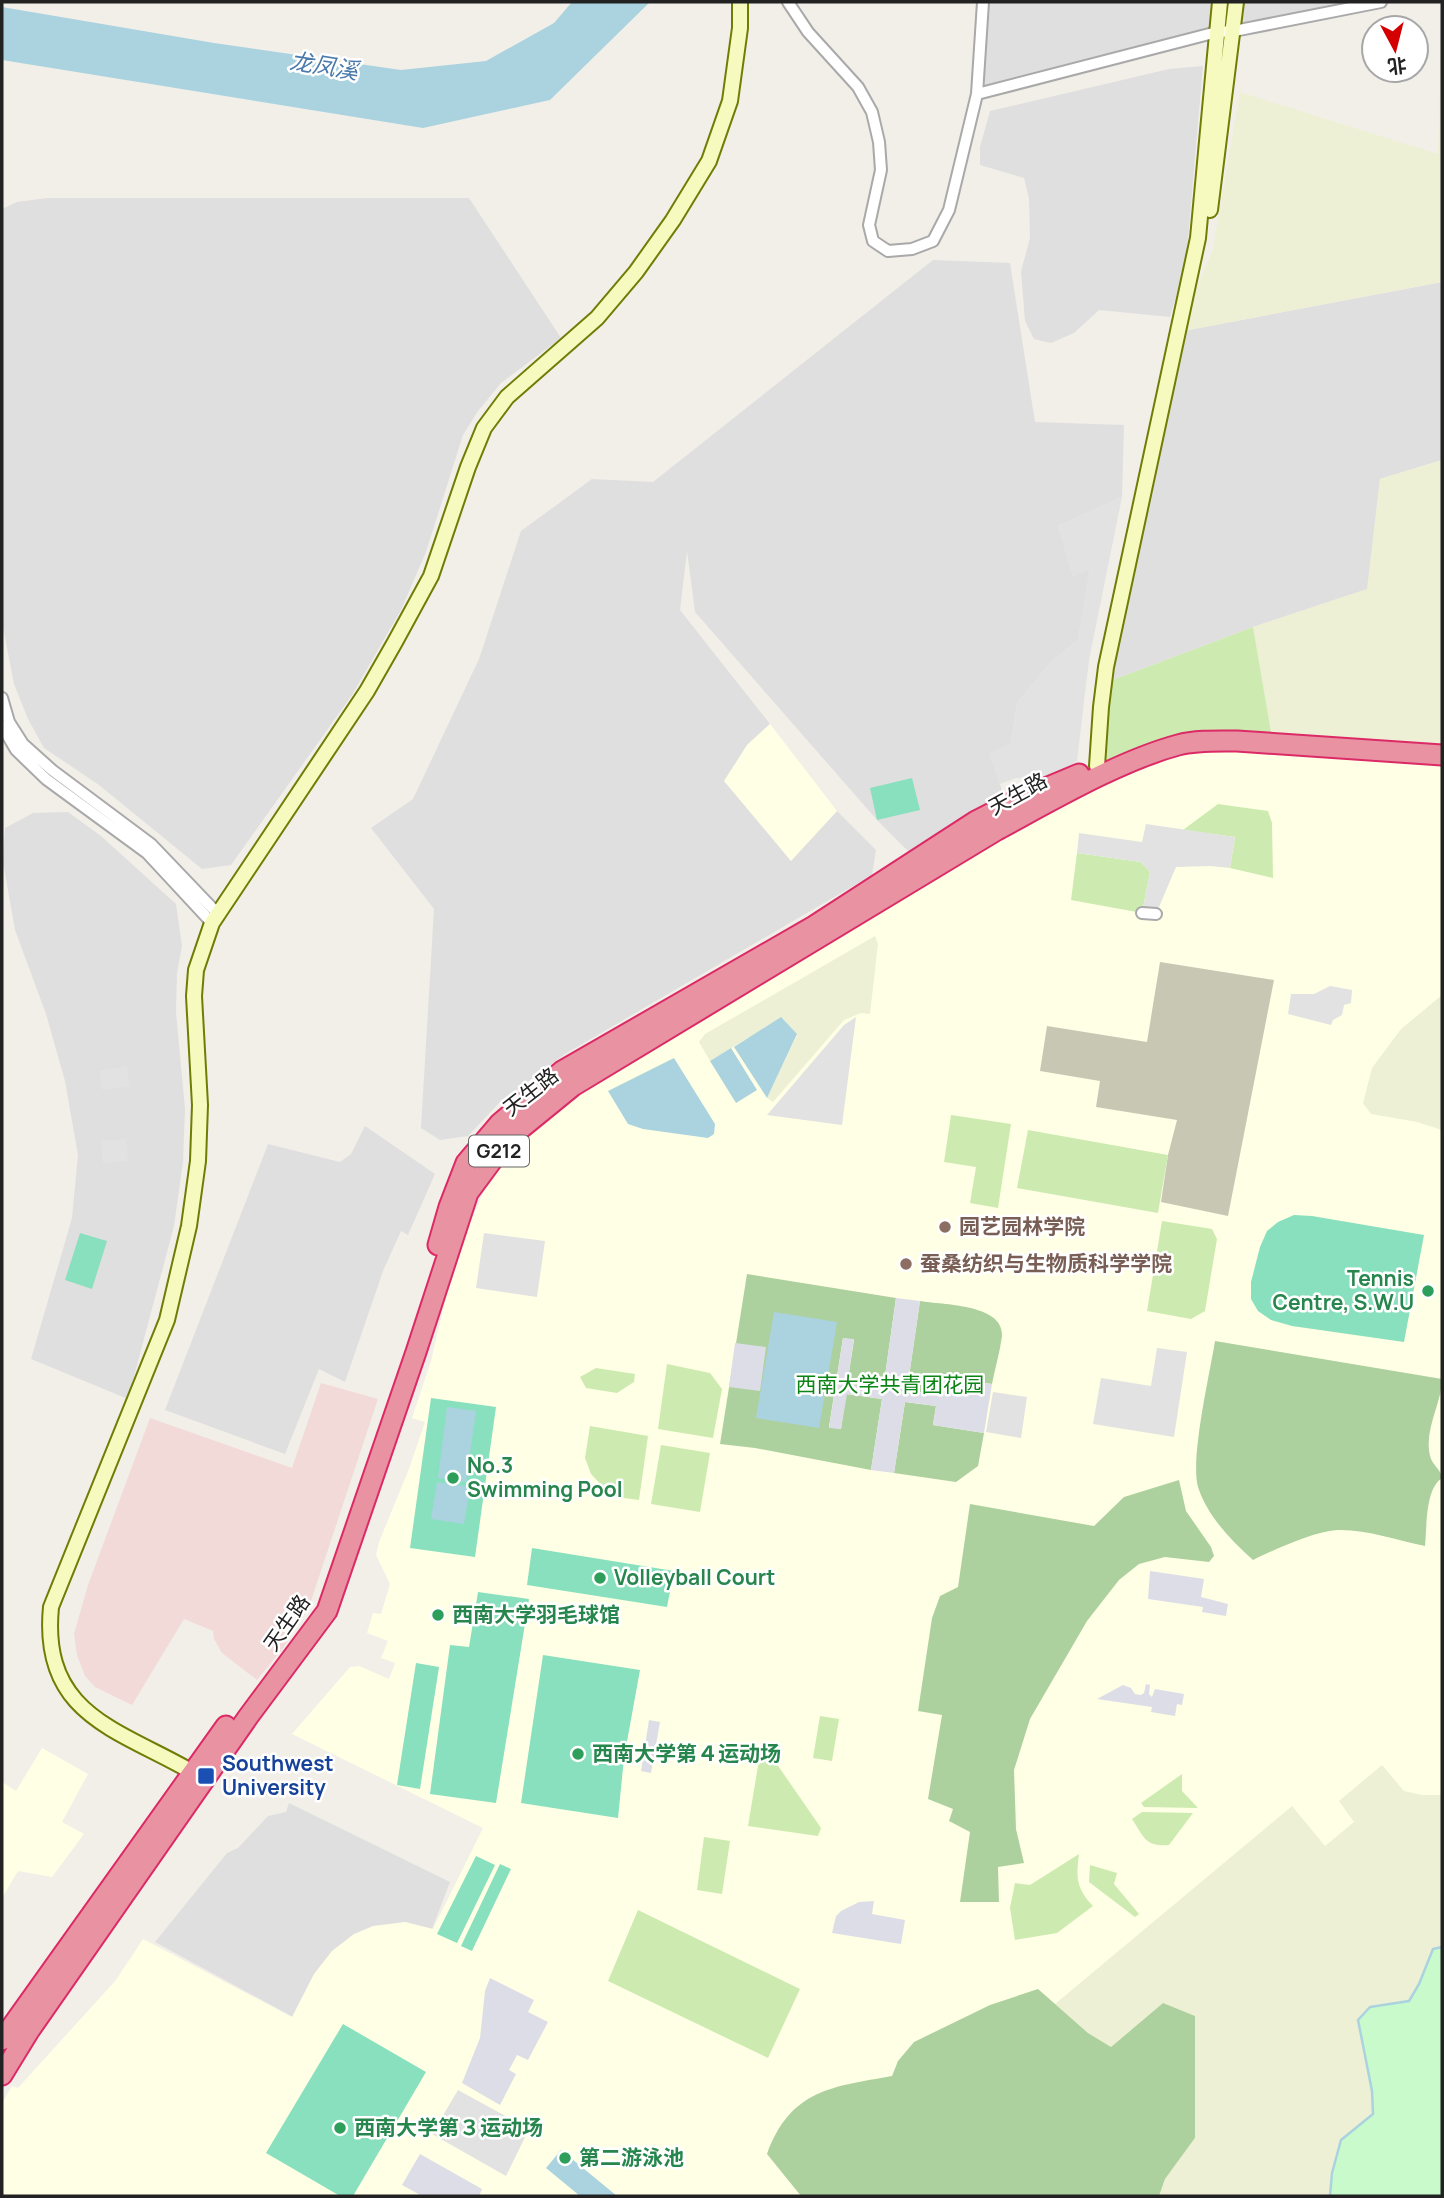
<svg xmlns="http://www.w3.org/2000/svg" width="1444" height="2198" font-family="Manrope,'Noto Sans SC',sans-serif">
  <rect width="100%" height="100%" fill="#f2efe9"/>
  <path fill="#e0dfdf" d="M983,2H1220L1217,32L977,94Z
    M1236,2H1381L1234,31Z
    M1203,66L1186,262L1170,317L1099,310L1074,333L1051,343L1034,339L1025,321L1021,271L1030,238L1029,199L1024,178L980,165V147L990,111L1169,69Z
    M47,198H469L561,338L501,383L478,411L463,435L426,552L401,610L352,695L231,865L202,869L99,785L44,748L28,719L14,684L2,622V209L17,202Z
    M933,260L1010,263L1035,422L1124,425L1122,497L1058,526L1073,576L1090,569L1078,640L1052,661L1017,703L1011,743L995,769L1004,796L909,852L877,820L695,612L687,551L680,610L770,724L747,745L790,861L837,811L876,850L872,875L565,1054L499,1103L468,1136L440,1140L421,1128L434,909L371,828L413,799L479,659L521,531L592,479L653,482Z
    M1442,282V460L1380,479L1368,589L1253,627L1105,683L1178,332Z
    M68,812L101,836L176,904L182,946L177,973L176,1012L185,1109L183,1162L174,1226L128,1399L31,1359L72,1218L78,1155L65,1081L46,1014L15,930L3,862L5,828L33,813Z
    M365,1126L435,1174L408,1235L401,1231L383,1271L345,1382L319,1369L285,1454L165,1410L268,1144L340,1162L351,1154Z
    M289,1803L450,1882L432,1929L405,1922L293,2017L155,1942L227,1853L238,1848L268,1816L286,1812Z"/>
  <path fill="#f2dad9" d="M321,1383L378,1399L309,1607L284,1647L257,1680L222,1653L214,1639L213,1631L184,1619L132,1705L95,1687L85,1676L77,1655L74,1634L88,1585L150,1418L292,1468Z"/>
  <path fill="#ffffe5" d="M770,724L837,811L791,861L724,781L747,745Z
    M1213,745L1442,761V1947L1433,1949L1358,2020L1330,2196H2V2103L12,2086L18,2088L116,1980L143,1939L292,2017L314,1974L332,1951L354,1934L373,1926L405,1922L433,1929L483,1828L292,1734L350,1667L359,1666L389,1679L395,1663L381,1658L388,1641L367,1633L373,1613L381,1614L390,1584L376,1555L379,1542L409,1469L425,1422L412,1418L431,1361L456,1254L496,1164L560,1106L1019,828L1167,754Z
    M42,1748L88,1774L62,1822L84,1834L52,1877L18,1871L2,1898V1782L16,1791Z"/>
  <path fill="#c7c7b4" d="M1160,962L1274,980L1228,1216L1161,1202L1168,1155L1177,1120L1096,1107L1100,1081L1040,1071L1047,1026L1147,1042Z"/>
  <path fill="#eef0d5" d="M1442,2V282L1178,332L1213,249L1240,92L1438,154Z
    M1442,460V744L1271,732L1253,627L1367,589L1380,479Z
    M875,936L878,944L870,1014L861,1013L844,1020L773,1102L767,1098L797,1035L781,1018L710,1061L699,1042L705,1034Z
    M1442,995V1130L1417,1122L1371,1114L1363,1103L1372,1068L1401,1029Z
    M1382,1765L1404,1791L1422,1795H1442V1947L1433,1949L1419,1984L1409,2001L1385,2004L1361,2040L1372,2091L1373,2114L1341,2140L1332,2173L1330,2196H1159L1165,2179L1195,2138L1163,2003L1111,2047L1088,2033L1055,2004L1292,1806L1325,1846L1354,1822L1339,1801Z"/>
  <path fill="#cdebb0" d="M1253,627L1271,732C1240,730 1209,728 1179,735C1151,741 1124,756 1097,766L1105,683Z
    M1218,804L1268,811L1272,823L1273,878L1230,868L1235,837L1183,830Z
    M1077,853L1141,862L1150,872L1142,913L1071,900Z
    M951,1115L1011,1124L998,1208L970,1203L976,1167L944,1162Z
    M1028,1130L1168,1155L1158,1213L1017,1188Z
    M1162,1221L1212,1229L1217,1239L1205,1311L1191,1319L1147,1311Z
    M667,1364L710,1373L722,1389L713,1438L658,1429Z
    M596,1368L635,1374L634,1382L617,1393L586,1388L580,1377Z
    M590,1426L648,1436L639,1500L616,1497L607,1491L591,1474L585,1458Z
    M661,1445L710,1453L700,1512L651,1504Z
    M820,1716L839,1719L832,1761L813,1758Z
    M760,1754L772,1757L821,1828L818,1836L748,1826Z
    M1182,1774V1791L1198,1808L1144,1807L1141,1803Z
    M1142,1812L1193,1813L1169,1845C1145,1847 1144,1837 1132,1819Z
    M704,1837L730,1841L722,1894L697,1890Z
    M1079,1854C1076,1878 1076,1888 1093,1906L1057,1933L1015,1940L1010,1908L1015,1883L1030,1885Z
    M1090,1865L1117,1873L1114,1884L1139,1914L1135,1917L1089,1882Z
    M638,1910L800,1989L768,2058L608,1981Z"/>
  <path fill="#add19e" d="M747,1274L896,1298L883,1390L847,1385L854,1340L843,1338L829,1427L841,1429L846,1394L882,1399L871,1470L755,1448L720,1444Z
    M920,1301C943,1305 1004,1304 1002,1336C1000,1352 995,1368 992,1384L942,1377L939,1395L907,1390Z
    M1215,1341L1442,1379C1442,1404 1422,1432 1431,1459C1434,1466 1441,1470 1442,1478C1425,1489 1427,1527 1425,1546C1397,1540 1365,1529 1337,1530C1312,1532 1276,1549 1253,1560C1230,1539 1208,1517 1198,1487C1190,1458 1210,1373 1215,1341Z
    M905,1402L936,1406L933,1425L984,1433L978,1466L956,1482L894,1473Z
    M1179,1480L1186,1511L1211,1547L1214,1556L1209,1562L1165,1557L1139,1564L1119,1580L1087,1621L1030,1719L1014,1770L1016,1829L1024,1863L998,1867L999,1902H960L970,1832L949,1821L953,1809L928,1799L942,1715L918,1711L932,1618L940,1596L958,1587L970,1504L1094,1526L1124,1497Z
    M1038,1989L1088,2033L1111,2047L1163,2003L1195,2016V2138L1165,2179L1159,2196H801L767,2154C791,2089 832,2087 892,2076L898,2061L914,2042L990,2005Z"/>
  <path fill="#c8facc" d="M1442,1947V2196H1330L1332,2173L1341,2140L1373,2114L1372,2091L1358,2020L1370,2007L1409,2001L1419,1984L1433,1949Z"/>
  <path fill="#88e0be" d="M912,778L920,810L877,820L870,788Z
    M1294,1215L1312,1216L1424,1235L1404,1342L1292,1326L1271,1320L1258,1311L1251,1299V1282L1260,1247L1267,1231L1278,1222Z
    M80,1233L107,1241L92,1289L65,1280Z
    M431,1398L496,1407L475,1557L410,1548Z
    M532,1548L674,1571L667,1607L527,1585Z
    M478,1592L529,1599L496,1803L430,1794L450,1645L469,1647Z
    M543,1655L640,1670L624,1758L618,1818L521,1803Z
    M416,1663L439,1667L420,1789L397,1785Z
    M476,1856L495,1865L457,1943L437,1934Z
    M500,1864L511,1869L472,1951L461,1946Z
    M343,2024L426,2072L353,2196H340L266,2153Z"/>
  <path fill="#e2e2e2" d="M1122,497L1089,660L1077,761L1060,772L1038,780L1016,778L1000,784L989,753L1011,743L1017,703L1052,661L1078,640L1089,570L1073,577L1058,526Z
    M1146,824L1235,837L1230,868L1210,866L1176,867L1156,914L1142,913L1150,872L1141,862L1077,853L1079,833L1142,842Z
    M1330,986L1352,990L1351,1003L1344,1005L1342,1015L1333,1020L1331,1025L1288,1014L1291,994H1314Z
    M856,1017L842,1125L767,1115L844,1025Z
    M127,1066L130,1086L102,1090L99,1071Z
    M126,1139L128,1161L103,1163L101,1141Z
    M484,1233L545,1241L537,1297L476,1288Z
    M1157,1348L1187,1352L1174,1437L1093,1424L1101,1378L1151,1386Z
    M993,1392L1027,1397L1021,1438L986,1432Z
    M458,2090L529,2129L506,2176L432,2134Z"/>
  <path fill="#dddde8" d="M896,1298L920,1301L907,1390L939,1395L942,1377L992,1384L984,1433L933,1425L936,1406L905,1402L894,1473L871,1470L882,1399L847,1394L841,1429L829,1428L843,1338L854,1339L847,1384L883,1390Z
    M735,1343L766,1347L760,1391L729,1387Z
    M1150,1571L1204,1579L1201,1597L1228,1604L1226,1616L1202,1612L1203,1607L1148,1599Z
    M1146,1684L1150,1685L1149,1694L1152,1697L1155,1689L1184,1694L1182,1705L1177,1704L1175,1716L1151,1712L1152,1707L1097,1699L1123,1685L1131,1688L1135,1694L1141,1695L1144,1693Z
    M649,1720L660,1722L651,1773L641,1771Z
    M874,1901L872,1914L905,1920L901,1944L832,1933L836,1916L841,1911L859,1902Z
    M490,1978L534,2000L528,2012L548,2022L528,2060L517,2055L509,2070L516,2074L500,2105L462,2083L480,2038L485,1991Z
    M420,2154L482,2189L479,2196H422L402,2185Z"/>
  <path fill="#aad3df" d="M572,2H650L550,100L423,128L2,60V7L214,43L401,70L486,61L554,23Z
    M781,1017L797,1034L767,1098L734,1047Z
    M731,1048L757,1090L736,1103L710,1061Z
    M674,1058L715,1124L714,1134L708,1138L643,1129L628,1124L608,1091Z
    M774,1312L837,1322L819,1428L756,1418Z
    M447,1407L476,1411L466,1482L438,1478Z
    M437,1482L470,1487L464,1524L431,1519Z
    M561,2150L617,2196H580L546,2168Z"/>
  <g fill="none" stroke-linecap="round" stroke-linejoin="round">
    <path stroke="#aad3df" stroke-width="2.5" d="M1330,2196L1332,2173L1341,2140L1373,2114L1372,2091L1358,2020L1370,2007L1409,2001L1419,1984L1433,1949L1442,1947"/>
    <g stroke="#a9a9a9" stroke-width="14">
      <path id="street" d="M788,2L808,32L858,87L872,112L879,142L881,170L869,225L873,241L888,251L912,249L933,241L949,210L977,94L983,2
        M977,94L1217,32L1234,31L1381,2
        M2,698L9,722L23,744L52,770L151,844L217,913
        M2,726L16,750L46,779L147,853L212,923
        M1142,913L1156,914"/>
    </g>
    <g stroke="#707d05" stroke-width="18">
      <path id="secondary" d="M1210,210L1236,2
        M1097,766L1101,707L1106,667L1198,238L1220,2
        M201,1777C124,1730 40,1719 51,1607L167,1320L189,1226L198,1161L200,1105L194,996L196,970L212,923L367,691L395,642L431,576L468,467L484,428L507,397L597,318L636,272L673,220L709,161L730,101L740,28V2"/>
    </g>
    <g stroke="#dc2a67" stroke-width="23">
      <path id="highway" d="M438,1245L449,1207L466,1163L500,1123L562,1071L814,926L976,821L1015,801L1079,774
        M2,2040L226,1726
        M2,2075L29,2031L248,1717L327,1611L416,1352L468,1193L508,1139L573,1086L997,830C1051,801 1119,761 1178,745C1197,740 1218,741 1237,741L1442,755"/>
    </g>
    <use href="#street" stroke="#fff" stroke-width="10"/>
    <use href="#secondary" stroke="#f7fabf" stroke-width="14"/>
    <use href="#highway" stroke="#e892a2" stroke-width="19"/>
  </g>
  <g fill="#8d6e63" stroke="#fff" stroke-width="2.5">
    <circle cx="945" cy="1227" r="7"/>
    <circle cx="906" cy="1264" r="7"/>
  </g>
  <g fill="#2e9e5b" stroke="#fff" stroke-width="2.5">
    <circle cx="1428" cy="1291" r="7"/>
    <circle cx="453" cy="1478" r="7"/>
    <circle cx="600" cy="1578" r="7"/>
    <circle cx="438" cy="1615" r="7"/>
    <circle cx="578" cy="1754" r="7"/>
    <circle cx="340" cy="2128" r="7"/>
    <circle cx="565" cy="2158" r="7"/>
  </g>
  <rect fill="#1a4fb4" stroke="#fff" stroke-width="2.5" x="197" y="1767" width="18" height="18" rx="3.5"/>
  <g text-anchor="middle" stroke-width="5" stroke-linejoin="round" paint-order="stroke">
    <rect fill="#fff" stroke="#646464" stroke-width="2" x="469" y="1135.5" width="60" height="31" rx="5"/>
    <g font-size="19" font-weight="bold" fill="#222">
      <text x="499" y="1158">G212</text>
    </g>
    <g font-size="21" fill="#222" stroke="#fff">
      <text transform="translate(1018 794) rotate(-29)" y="7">天生路</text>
      <text transform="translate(531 1092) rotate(-38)" y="7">天生路</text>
      <text transform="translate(287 1623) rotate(-55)" y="7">天生路</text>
    </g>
    <g font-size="21" font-weight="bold" fill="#785e54" stroke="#fff" text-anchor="start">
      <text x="959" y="1234">园艺园林学院</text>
      <text x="920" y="1271">蚕桑纺织与生物质科学学院</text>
    </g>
    <g font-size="21" font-weight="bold" fill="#27864d" stroke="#fff" text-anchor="start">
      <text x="1414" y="1286" text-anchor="end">Tennis<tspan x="1414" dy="24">Centre, S.W.U</tspan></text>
      <text x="467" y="1473">No.3<tspan x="467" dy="24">Swimming Pool</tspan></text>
      <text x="614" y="1585">Volleyball Court</text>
      <text x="452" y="1622">西南大学羽毛球馆</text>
      <text x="592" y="1761">西南大学第４运动场</text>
      <text x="354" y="2135">西南大学第３运动场</text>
      <text x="579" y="2165">第二游泳池</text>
    </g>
    <g font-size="21" fill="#0c8416" stroke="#fff">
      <text x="890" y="1392">西南大学共青团花园</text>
    </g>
    <g font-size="21" font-weight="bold" fill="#164399" stroke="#fff" text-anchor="start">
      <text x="222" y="1771">Southwest<tspan x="222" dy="24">University</tspan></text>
    </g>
    <g font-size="23" font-style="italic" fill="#4a7aab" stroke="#fff">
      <text transform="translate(324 66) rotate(9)" y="8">龙凤溪</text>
    </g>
  </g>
  <rect width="1444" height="2198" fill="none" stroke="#222222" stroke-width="7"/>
  <g transform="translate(1395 49) rotate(173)"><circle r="33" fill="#ffffff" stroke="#a7a7a7" stroke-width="2"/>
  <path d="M0-5L12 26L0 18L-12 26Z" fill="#d40000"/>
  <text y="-10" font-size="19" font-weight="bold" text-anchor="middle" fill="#222222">北</text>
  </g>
</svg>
